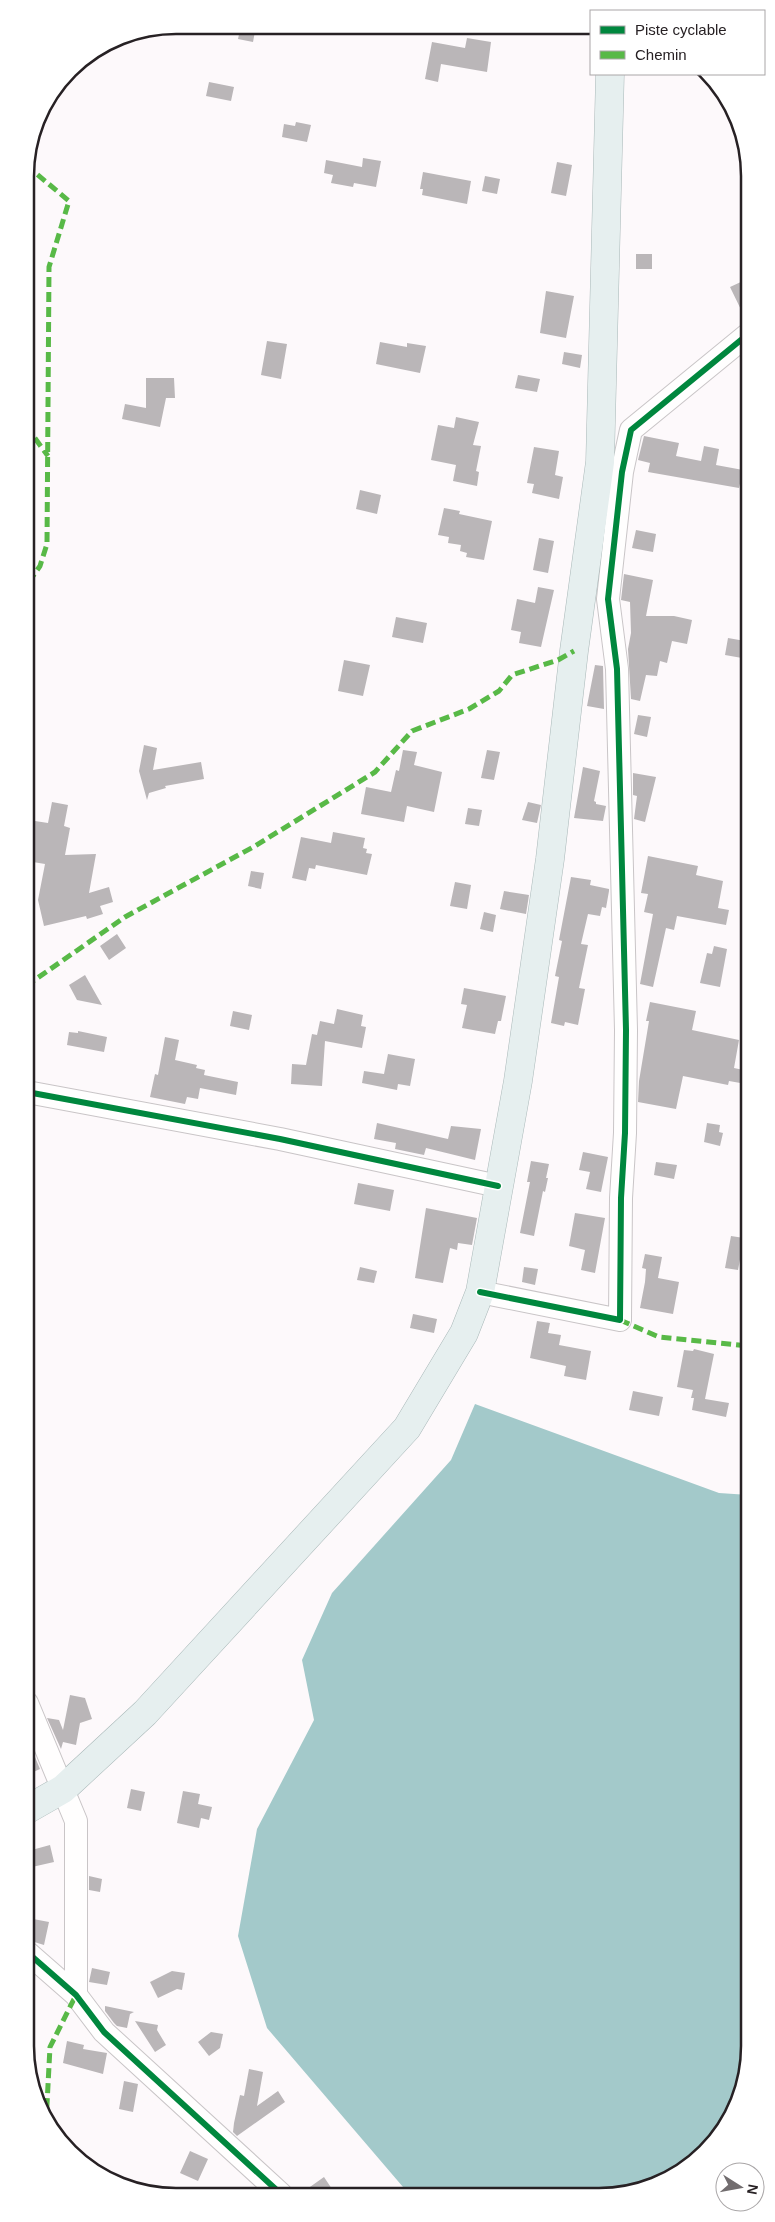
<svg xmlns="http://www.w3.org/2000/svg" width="775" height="2222" font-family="Helvetica,sans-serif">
  <rect width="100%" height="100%" fill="#fdf9fb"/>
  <path fill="#a3c9ca" d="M475,1404L719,1493L749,1495L750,2056L739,2104L713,2146L675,2177L629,2194H409L267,2028L238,1936L257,1829L314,1720L302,1660L332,1593L451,1460Z"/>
  <path fill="#bab6b8" d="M241,25L256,26L253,42L238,39Z
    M467,38L491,42L487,72L441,64L438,82L425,79L432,42L465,48Z
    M209,82L234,87L231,101L206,96Z
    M296,122L311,125L307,142L282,137L284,124L295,126Z
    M363,158L381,161L376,187L354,183L353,187L331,183L333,175L324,173L326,160L362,167Z
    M557,162L572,165L566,196L551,193Z
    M423,172L471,181L467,204L422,195L423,189H420Z
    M485,176L500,179L497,194L482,191Z
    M636,254H652V269H636Z
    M743,281L747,291V322L730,287Z
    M546,291L574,296L566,338L540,333Z
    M267,341L287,344L281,379L261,375Z
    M380,342L407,347V343L426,346L420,373L376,364Z
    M564,352L582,355L580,368L562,364Z
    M518,375L540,379L537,392L515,388Z
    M146,378H174L175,398H166L160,427L122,419L125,404L146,408Z
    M456,417L479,422L473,445L481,446L476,471L479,472L477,486L453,481L456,465L431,460L438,425L454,428Z
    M644,436L679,443L676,456L701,461L704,446L719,449L716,465L743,470L739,488L648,472L650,463L638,460Z
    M534,447L559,451L555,475L563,477L559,499L532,493L534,484L527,483Z
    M360,490L381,495L377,514L356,509Z
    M444,508L460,511L459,514L492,521L484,560L466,557L467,553L460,551L461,545L448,543L449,537L438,535Z
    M636,530L656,534L653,552L632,548Z
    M539,538L554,541L548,573L533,570Z
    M624,574L653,580L646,616H674L692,620L687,644L672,641L667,663L660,661L657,676L646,675L640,701L631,699L628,649L631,633L630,602L621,600Z
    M538,587L554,590L541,647L519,643L521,632L511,630L517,599L535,603Z
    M396,617L427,623L423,643L392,637Z
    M728,638L745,641L742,658L725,655Z
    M344,660L370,665L363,696L338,691Z
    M595,665L603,666L604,709L587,706Z
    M638,715L651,717L647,737L634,734Z
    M144,745L157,748L153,770L201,762L204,779L165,786L166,788L149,793L147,800L139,771Z
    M403,750L417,752L414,765L442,772L434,812L407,806L404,822L361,814L366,787L391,792L396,770L399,771Z
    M487,750L500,752L494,780L481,778Z
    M583,767L600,771L594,801L596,802V804L606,806L603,821L574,818Z
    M633,773L656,777L645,822L634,819L637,796L633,795Z
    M52,802L68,805L64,826L70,828L65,855L96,854L89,893L109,887L113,902L100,906L103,914L87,919L86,916L44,926L38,900L45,864L33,862L34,854L26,853V840L31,841L35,821L48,823Z
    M528,802L541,805L537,823L522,820Z
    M468,808L482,810L479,826L465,824Z
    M333,832L365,838L363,848L367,849L366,853L372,854L367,875L316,865L315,869L309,868L306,881L292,878L301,837L331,843Z
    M648,856L698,866L696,875L723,881L718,908L729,910L726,925L677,916L674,930L666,928L653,987L640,984L653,914L644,912L648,894L641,893Z
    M251,871L264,873L261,889L248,886Z
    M571,877L591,880L590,885L609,889V891L606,908L602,907L600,916L588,914L581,944L588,945L579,988L585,989L578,1025L565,1022L564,1026L551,1023L559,977L555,976L562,941L559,940Z
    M455,882L471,885L467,909L450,906Z
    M504,891L529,895L526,914L500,909Z
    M484,912L496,915L493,932L480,929Z
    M117,934L126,948L109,960L100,946Z
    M714,946L727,949L720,987L700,983L707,953L712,954Z
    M85,975L102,1005L77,1000L69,985Z
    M464,988L506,996L501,1021H498L495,1034L462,1028L467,1005L461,1004Z
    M650,1002L696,1011L692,1030L739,1040L734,1068L748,1071L746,1084L729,1081L728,1085L683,1076L676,1109L638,1102L639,1081L649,1021H646Z
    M337,1009L363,1015L361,1026L366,1027L362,1048L325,1041L322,1086L291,1084L292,1064L306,1065L312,1034L317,1035L320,1021L334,1024Z
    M233,1011L252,1015L249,1030L230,1026Z
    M78,1031L107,1037L104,1052L67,1045L69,1032L78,1033Z
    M165,1037L179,1040L175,1060L197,1065L196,1068L205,1070L204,1075L238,1082L236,1095L200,1088L198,1099L187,1097L185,1104L150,1097L155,1074L158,1075Z
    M388,1054L415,1059L410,1086L398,1084L397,1090L362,1083L364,1071L384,1074Z
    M377,1123L448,1139L451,1126L481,1129L475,1160L426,1148L424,1155L395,1149L396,1143L374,1139Z
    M707,1123L720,1125L719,1132L723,1133L720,1146L704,1142Z
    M583,1152L608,1157L601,1192L586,1189L590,1172L579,1170Z
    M531,1161L549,1164L546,1178H548L545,1192L543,1191L534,1236L520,1233L530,1182H527Z
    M656,1162L677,1165L674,1179L654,1175Z
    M358,1183L394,1190L390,1211L354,1204Z
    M426,1208L477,1218L472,1245L458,1243L457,1250L450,1248L443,1283L415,1278Z
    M575,1213L605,1218L595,1273L581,1270L585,1250L569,1246Z
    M731,1236L744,1238L738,1270L725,1268Z
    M645,1254L662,1257L658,1278L679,1282L673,1314L640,1308L645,1282L646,1269L642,1268Z
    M360,1267L377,1271L374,1283L357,1280Z
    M524,1267L538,1269L535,1285L522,1282Z
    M413,1314L437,1319L434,1333L410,1328Z
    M537,1321L550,1323L548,1333L561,1335L559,1345L591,1351L586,1380L564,1376L566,1366L530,1358Z
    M694,1349L714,1354L705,1399L729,1403L726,1417L692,1410L694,1398H691L693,1390L677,1387L684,1350L693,1351Z
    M633,1391L663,1397L659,1416L629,1410Z
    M70,1695L85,1698L92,1719L80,1723L76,1745L63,1742L61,1749L47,1718L59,1720L63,1730Z
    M27,1738L40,1769L31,1773L28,1764Z
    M131,1789L145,1792L141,1811L127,1808Z
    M183,1791L200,1794L198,1804L212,1807L209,1820L201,1818L199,1828L177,1823Z
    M50,1845L54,1862L32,1867L28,1851Z
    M89,1876L102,1879L100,1892L89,1890Z
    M28,1918L49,1922L44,1945L28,1940Z
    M92,1968L110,1972L107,1985L89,1982Z
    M172,1971L185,1973L182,1990L177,1989L158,1998L150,1982Z
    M105,2006L134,2012L130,2014L127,2028L117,2026L114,2023L105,2011Z
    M135,2021L158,2025L157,2030L166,2045L155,2052Z
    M211,2032L223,2034L220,2048L209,2056L198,2042Z
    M67,2041L84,2045L83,2049L107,2053L103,2074L63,2063Z
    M249,2069L263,2072L257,2106L278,2091L285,2102L237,2136L233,2132L234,2123L240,2095L244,2096Z
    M124,2081L138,2084L133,2112L119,2109Z
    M190,2151L208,2159L198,2181L180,2173Z
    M324,2177L332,2189L324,2194H300Z"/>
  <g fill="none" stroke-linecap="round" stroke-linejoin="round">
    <g stroke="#c9c5c7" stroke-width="24">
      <path id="minor" d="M27,1092L280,1139L498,1186
        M480,1292L620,1320L621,1198L625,1133L626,1030L617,669L608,599L622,472L631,430L747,335
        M27,1703L76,1821V1995
        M28,1953L76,1995L104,2032L281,2194"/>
    </g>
    <g stroke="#a9b8b8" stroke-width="29">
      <path id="major" d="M28,1809L63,1789L145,1713L407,1428L464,1333L480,1292L518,1081L550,859L574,651L600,462L610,74"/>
    </g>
    <use href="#minor" stroke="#fffefe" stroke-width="22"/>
    <use href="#major" stroke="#e6efef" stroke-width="28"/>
    <path stroke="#58b947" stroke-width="5" stroke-dasharray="10 5" stroke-linecap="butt" d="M26,165L69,201L49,267L47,544L40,566L26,586
      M26,426L48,456
      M26,986L125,917L255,846L375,772L412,731L469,709L499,691L512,675L558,660L574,651
      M620,1320L659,1337L749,1346
      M46,2123L50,2047L76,1995"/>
    <g stroke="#fff" stroke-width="9">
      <path id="cycleway" d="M27,1092L280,1139L498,1186
        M480,1292L620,1320L621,1198L625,1133L626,1030L617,669L608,599L622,472L631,430L747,335
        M28,1953L76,1995L104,2032L281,2194"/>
    </g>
    <use href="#cycleway" stroke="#00873e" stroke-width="6"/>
  </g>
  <path d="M0 0H775V2222H0ZM176 34H599A142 142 0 0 1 741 176V2046A142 142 0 0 1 599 2188H176A142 142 0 0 1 34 2046V176A142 142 0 0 1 176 34Z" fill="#fff" fill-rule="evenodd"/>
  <path fill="none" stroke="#272124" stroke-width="2.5" d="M176 34H599A142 142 0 0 1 741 176V2046A142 142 0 0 1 599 2188H176A142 142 0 0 1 34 2046V176A142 142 0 0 1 176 34Z"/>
  <rect x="590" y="10" width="175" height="65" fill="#ffffff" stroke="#a9a6a7"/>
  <rect x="600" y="26" width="25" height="8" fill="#00873e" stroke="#a9a6a7"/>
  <text x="635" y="35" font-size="15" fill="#272124">Piste cyclable</text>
  <rect x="600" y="51" width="25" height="8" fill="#58b947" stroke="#a9a6a7"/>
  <text x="635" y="60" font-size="15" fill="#272124">Chemin</text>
  <g transform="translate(740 2187) rotate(101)"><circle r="24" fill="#ffffff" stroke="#a9a6a7"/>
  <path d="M0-4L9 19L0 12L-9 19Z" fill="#726d6f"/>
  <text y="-8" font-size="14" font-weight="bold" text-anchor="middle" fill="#272124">N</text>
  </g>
</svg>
